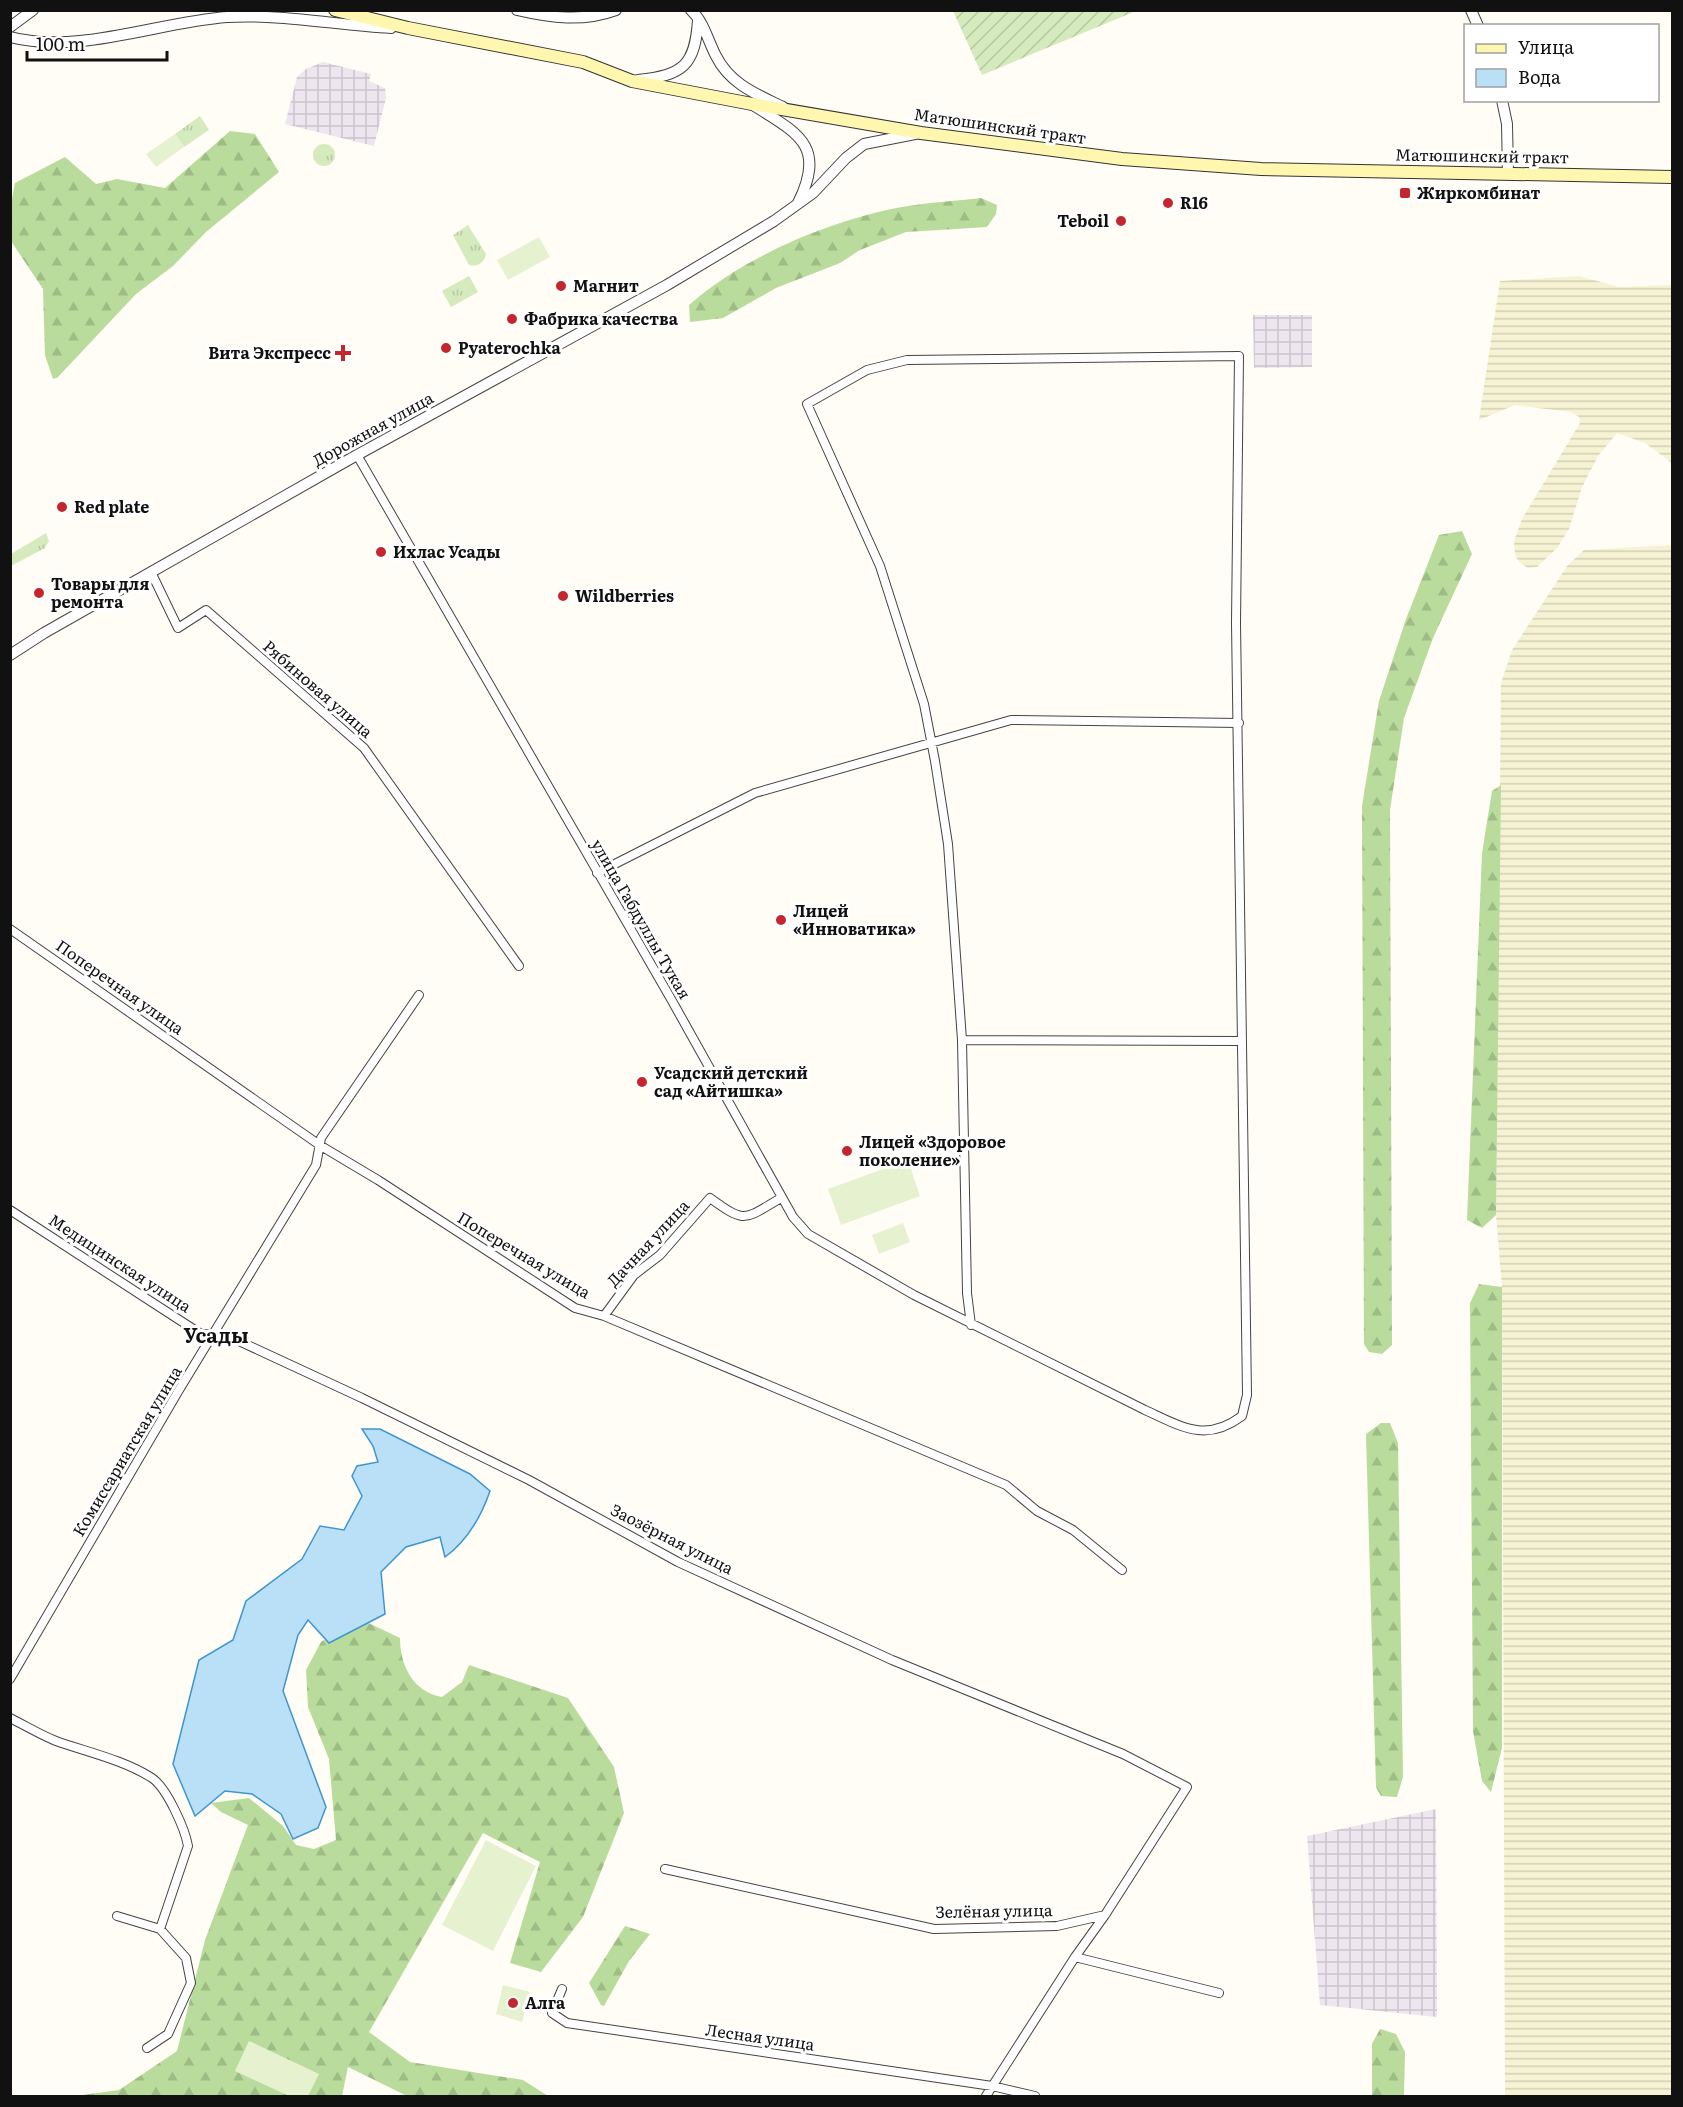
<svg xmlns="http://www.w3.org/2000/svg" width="1683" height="2107" font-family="Literata,serif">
  <defs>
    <pattern id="industrial-grid" width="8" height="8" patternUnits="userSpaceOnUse" patternTransform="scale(1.5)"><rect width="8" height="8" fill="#eee6ef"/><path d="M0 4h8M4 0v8" fill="none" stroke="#cbc4cc"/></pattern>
    <pattern id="farmland-rules" width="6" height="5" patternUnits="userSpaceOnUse" patternTransform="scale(1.5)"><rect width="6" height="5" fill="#f6f3d4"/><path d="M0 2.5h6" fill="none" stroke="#d2cfb5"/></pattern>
    <pattern id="forest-firs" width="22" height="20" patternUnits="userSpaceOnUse" patternTransform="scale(1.5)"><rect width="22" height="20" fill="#b9dc9c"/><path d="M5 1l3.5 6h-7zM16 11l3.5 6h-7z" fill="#9ebc85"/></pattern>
    <pattern id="park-tufts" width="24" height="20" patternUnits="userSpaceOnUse" patternTransform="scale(1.5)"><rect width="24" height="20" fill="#d5ebbd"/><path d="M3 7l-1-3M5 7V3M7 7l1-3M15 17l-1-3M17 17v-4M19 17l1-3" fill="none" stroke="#b6c8a1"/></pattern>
    <pattern id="garden-furrows" width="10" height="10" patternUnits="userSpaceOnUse" patternTransform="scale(1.5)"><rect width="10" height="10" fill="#d5ebbd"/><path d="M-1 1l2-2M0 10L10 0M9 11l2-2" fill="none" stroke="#b6c8a1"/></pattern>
  </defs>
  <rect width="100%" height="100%" fill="#fffdf5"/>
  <path fill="url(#industrial-grid)" d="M323,62L371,74L369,81L385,88L386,98L374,146L285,124L297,77L306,69Z
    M1253,315H1312V367L1254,368Z
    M1436,1809L1437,2017L1320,2005L1307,1836Z"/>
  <path fill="url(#farmland-rules)" d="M1579,276L1619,287L1672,285V463L1645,443L1617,433L1598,456L1582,487L1569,529L1557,548L1537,567L1528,568L1519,562L1515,555L1514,541L1522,519L1580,423L1579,417L1571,412L1515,405L1479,420L1500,281Z
    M1672,545V2096H1505L1502,1287L1496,1215L1501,683L1512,650L1567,566L1584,550Z"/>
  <path fill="url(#forest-firs)" d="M230,131L255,134L279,172L206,232L173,266L136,294L58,377L53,379L45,355L43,289L11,241V204L15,183L65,157L96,184L117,179L165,188Z
    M981,198L997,205L996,214L987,227L906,232L860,250L840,263L776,288L723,318L690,322L689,305C744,256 835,218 908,206C932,202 957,201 981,198Z
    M1462,531L1472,554L1433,638L1404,718L1390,810L1392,1345L1382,1354L1369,1352L1364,1344L1362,806L1379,701L1406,619L1439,535Z
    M1501,785L1496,1215L1482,1228L1467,1220L1482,853L1492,791Z
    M1479,1284L1502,1287V1748L1491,1792L1482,1781L1473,1731L1470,1303Z
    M1381,1423H1390L1398,1443L1403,1777L1397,1797L1381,1796L1376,1787L1366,1434Z
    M358,1618L400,1638C400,1665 413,1692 442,1697L462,1682L469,1665L568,1698L614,1767L624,1813L583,1917L541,1972L510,1963L540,1862L483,1833L369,2032L410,2062L523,2080L548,2096H407L348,2067L342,2096H75L119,2090L177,2051L205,1940L248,1825L221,1812L211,1803L249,1798L283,1826L296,1845L314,1849L336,1840L329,1759L308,1707L306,1670L321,1642Z
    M625,1926L650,1934L629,1961L604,2006L601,2005L589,1983Z
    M1380,2029L1396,2034L1405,2052L1404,2096H1372V2044Z"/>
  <path fill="url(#park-tufts)" d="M200,116L209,130L184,147L175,134Z
    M313 155a11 11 0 1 1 22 0a11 11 0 1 1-22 0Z
    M468,225L486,254C484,263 478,267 469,265L453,235Z
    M469,276L478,292L451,307L442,291Z
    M46,533L49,541L45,548L11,566V554Z"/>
  <path fill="url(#garden-furrows)" d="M953,11H1136L982,75Z"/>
  <path fill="#e6f2cf" d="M175,134L184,147L156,167L146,154Z
    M539,237L550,257L508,280L497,260Z
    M908,1160L920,1196L841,1225L828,1189Z
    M903,1223L910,1242L879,1254L872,1235Z
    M486,1840L536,1866L493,1951L442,1925Z
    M503,1985L530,1992L522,2022L496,2014Z
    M249,2041L319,2074L308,2096H289L235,2071Z"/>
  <path fill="#b9e0f7" stroke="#3f96cf" stroke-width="1.5" d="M362,1429H380L470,1474L490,1491C481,1517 467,1541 445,1557L440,1537L406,1547L381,1572L385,1614L329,1643L308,1620L298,1635L283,1691L326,1807L318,1828L293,1839L281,1814L252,1794L225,1791L195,1816L173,1764L199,1660L233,1640L246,1601L302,1559L320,1526L344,1530L362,1496L352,1476L357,1466L378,1462L373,1446Z"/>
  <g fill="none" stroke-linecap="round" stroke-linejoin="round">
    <g stroke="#444" stroke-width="10">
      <path id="minor" d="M357,455L671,999L793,1217L808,1234L914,1295L1145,1410C1182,1427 1206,1443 1242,1416L1247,1395L1236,623L1239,356L907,360L867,370L807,404L880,566L924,704L935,761L948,844L962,1040L967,1293L971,1325
        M151,572L178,628L206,610L364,748L519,966
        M597,873L755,793L1011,720L1239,723
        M10,929L321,1146L378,1180L575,1308L604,1316L1006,1485L1037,1511L1073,1530L1122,1570
        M962,1040L1240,1041
        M10,1210L201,1334L226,1335L362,1398L529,1480L678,1562L892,1660L1123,1754L1187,1787L1105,1915L1057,1926L934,1929L665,1869
        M604,1316L634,1275L660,1255L710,1198C746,1224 743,1220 781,1198
        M10,1679L179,1390L316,1165L321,1138L419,995
        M10,1718C26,1726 41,1735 56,1741C87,1752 124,1760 152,1778C167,1788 185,1829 188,1846L160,1929L117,1916
        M1075,1957L1219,1993
        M562,1989L552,2013L567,2023L992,2086L1035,2096
        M147,2048L168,2034L191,1983L186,1958L160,1929
        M986,2096L1075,1957L1105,1915"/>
    </g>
    <g stroke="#444" stroke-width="12">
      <path id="tertiary" d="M517,10C551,18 583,22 616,10
        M691,10C704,22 708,41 716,56C730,84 756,94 783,107
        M1471,10L1478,26
        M10,27L33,10
        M10,37C79,55 158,22 227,17C283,14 336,25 391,28
        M638,80C683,75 695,66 698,20
        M1502,100L1507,124L1508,174
        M753,105C797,133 827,145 798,203
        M10,655L44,633L357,455L667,285L774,221L813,193L846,158L864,144L915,134"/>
    </g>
    <g stroke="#333" stroke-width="14">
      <path id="secondary" d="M335,10L408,28L583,62L632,81L752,104L921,133L1122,159L1261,169L1672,177"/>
    </g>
    <use href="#minor" stroke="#fff" stroke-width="8"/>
    <use href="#tertiary" stroke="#fff" stroke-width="10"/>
    <use href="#secondary" stroke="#fff6b0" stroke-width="12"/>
  </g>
  <g fill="#c4262e" stroke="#fff" stroke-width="2">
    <rect x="1399" y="187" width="12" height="12" rx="3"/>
    <circle cx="1168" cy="203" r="6"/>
    <circle cx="1121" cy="221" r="6"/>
    <circle cx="561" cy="286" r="6"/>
    <circle cx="512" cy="319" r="6"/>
    <circle cx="446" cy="348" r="6"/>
    <path d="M340 344h6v6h6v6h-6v6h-6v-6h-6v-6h6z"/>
    <circle cx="62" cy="507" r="6"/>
    <circle cx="381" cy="552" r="6"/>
    <circle cx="39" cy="593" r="6"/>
    <circle cx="563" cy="596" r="6"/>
    <circle cx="781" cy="920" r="6"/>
    <circle cx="642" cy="1082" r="6"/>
    <circle cx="847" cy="1151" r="6"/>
    <circle cx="513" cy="2003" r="6"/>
  </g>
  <g text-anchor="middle" stroke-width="6" stroke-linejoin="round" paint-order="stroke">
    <g font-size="16" fill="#111" stroke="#fff">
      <text transform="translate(1000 126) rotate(8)" y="6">Матюшинский тракт</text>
      <text transform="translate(1482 156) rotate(1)" y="6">Матюшинский тракт</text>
      <text transform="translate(373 429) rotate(-29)" y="6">Дорожная улица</text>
      <text transform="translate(318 689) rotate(41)" y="6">Рябиновая улица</text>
      <text transform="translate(641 919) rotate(60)" y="6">улица Габдуллы Тукая</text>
      <text transform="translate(120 987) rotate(35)" y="6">Поперечная улица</text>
      <text transform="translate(648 1243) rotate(-47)" y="6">Дачная улица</text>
      <text transform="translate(524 1255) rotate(31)" y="6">Поперечная улица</text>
      <text transform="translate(120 1263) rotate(33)" y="6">Медицинская улица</text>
      <text transform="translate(127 1451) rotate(-59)" y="6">Комиссариатская улица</text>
      <text transform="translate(672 1539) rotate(27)" y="6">Заозёрная улица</text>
      <text transform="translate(994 1911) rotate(-1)" y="6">Зелёная улица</text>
      <text transform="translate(760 2037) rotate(8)" y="6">Лесная улица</text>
    </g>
    <g font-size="16" font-weight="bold" fill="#111" stroke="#fff" text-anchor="start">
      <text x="1417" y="199">Жиркомбинат</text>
      <text x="1180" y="209">R16</text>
      <text x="1109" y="227" text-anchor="end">Teboil</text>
      <text x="573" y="292">Магнит</text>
      <text x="524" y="325">Фабрика качества</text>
      <text x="458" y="354">Pyaterochka</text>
      <text x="331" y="359" text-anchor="end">Вита Экспресс</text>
      <text x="74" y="513">Red plate</text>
      <text x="393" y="558">Ихлас Усады</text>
      <text x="51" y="590">Товары для<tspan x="51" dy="18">ремонта</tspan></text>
      <text x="575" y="602">Wildberries</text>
      <text x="793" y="917">Лицей<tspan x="793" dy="18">«Инноватика»</tspan></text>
      <text x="654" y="1079">Усадский детский<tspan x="654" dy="18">сад «Айтишка»</tspan></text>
      <text x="859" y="1148">Лицей «Здоровое<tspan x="859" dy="18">поколение»</tspan></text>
      <text x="525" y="2009">Алга</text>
    </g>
    <g font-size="20" font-weight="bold" fill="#111" stroke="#fff">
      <text x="216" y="1343">Усады</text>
    </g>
  </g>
  <rect width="1683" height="2107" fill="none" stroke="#111111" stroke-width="24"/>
  <rect x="1464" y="24" width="195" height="78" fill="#ffffff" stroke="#a0a0a0" stroke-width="1.5"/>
  <rect x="1476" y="44" width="30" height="9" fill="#fff6b0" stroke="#a0a0a0" stroke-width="1.5"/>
  <text x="1518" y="54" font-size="18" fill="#111111">Улица</text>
  <rect x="1476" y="69" width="30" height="18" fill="#b9e0f7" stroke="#a0a0a0" stroke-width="1.5"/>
  <text x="1518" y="84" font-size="18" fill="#111111">Вода</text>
  <path d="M27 51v9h140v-9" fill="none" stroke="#111111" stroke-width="3"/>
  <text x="36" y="51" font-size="18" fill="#111111" stroke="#ffffff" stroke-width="4.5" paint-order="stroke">100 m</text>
</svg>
